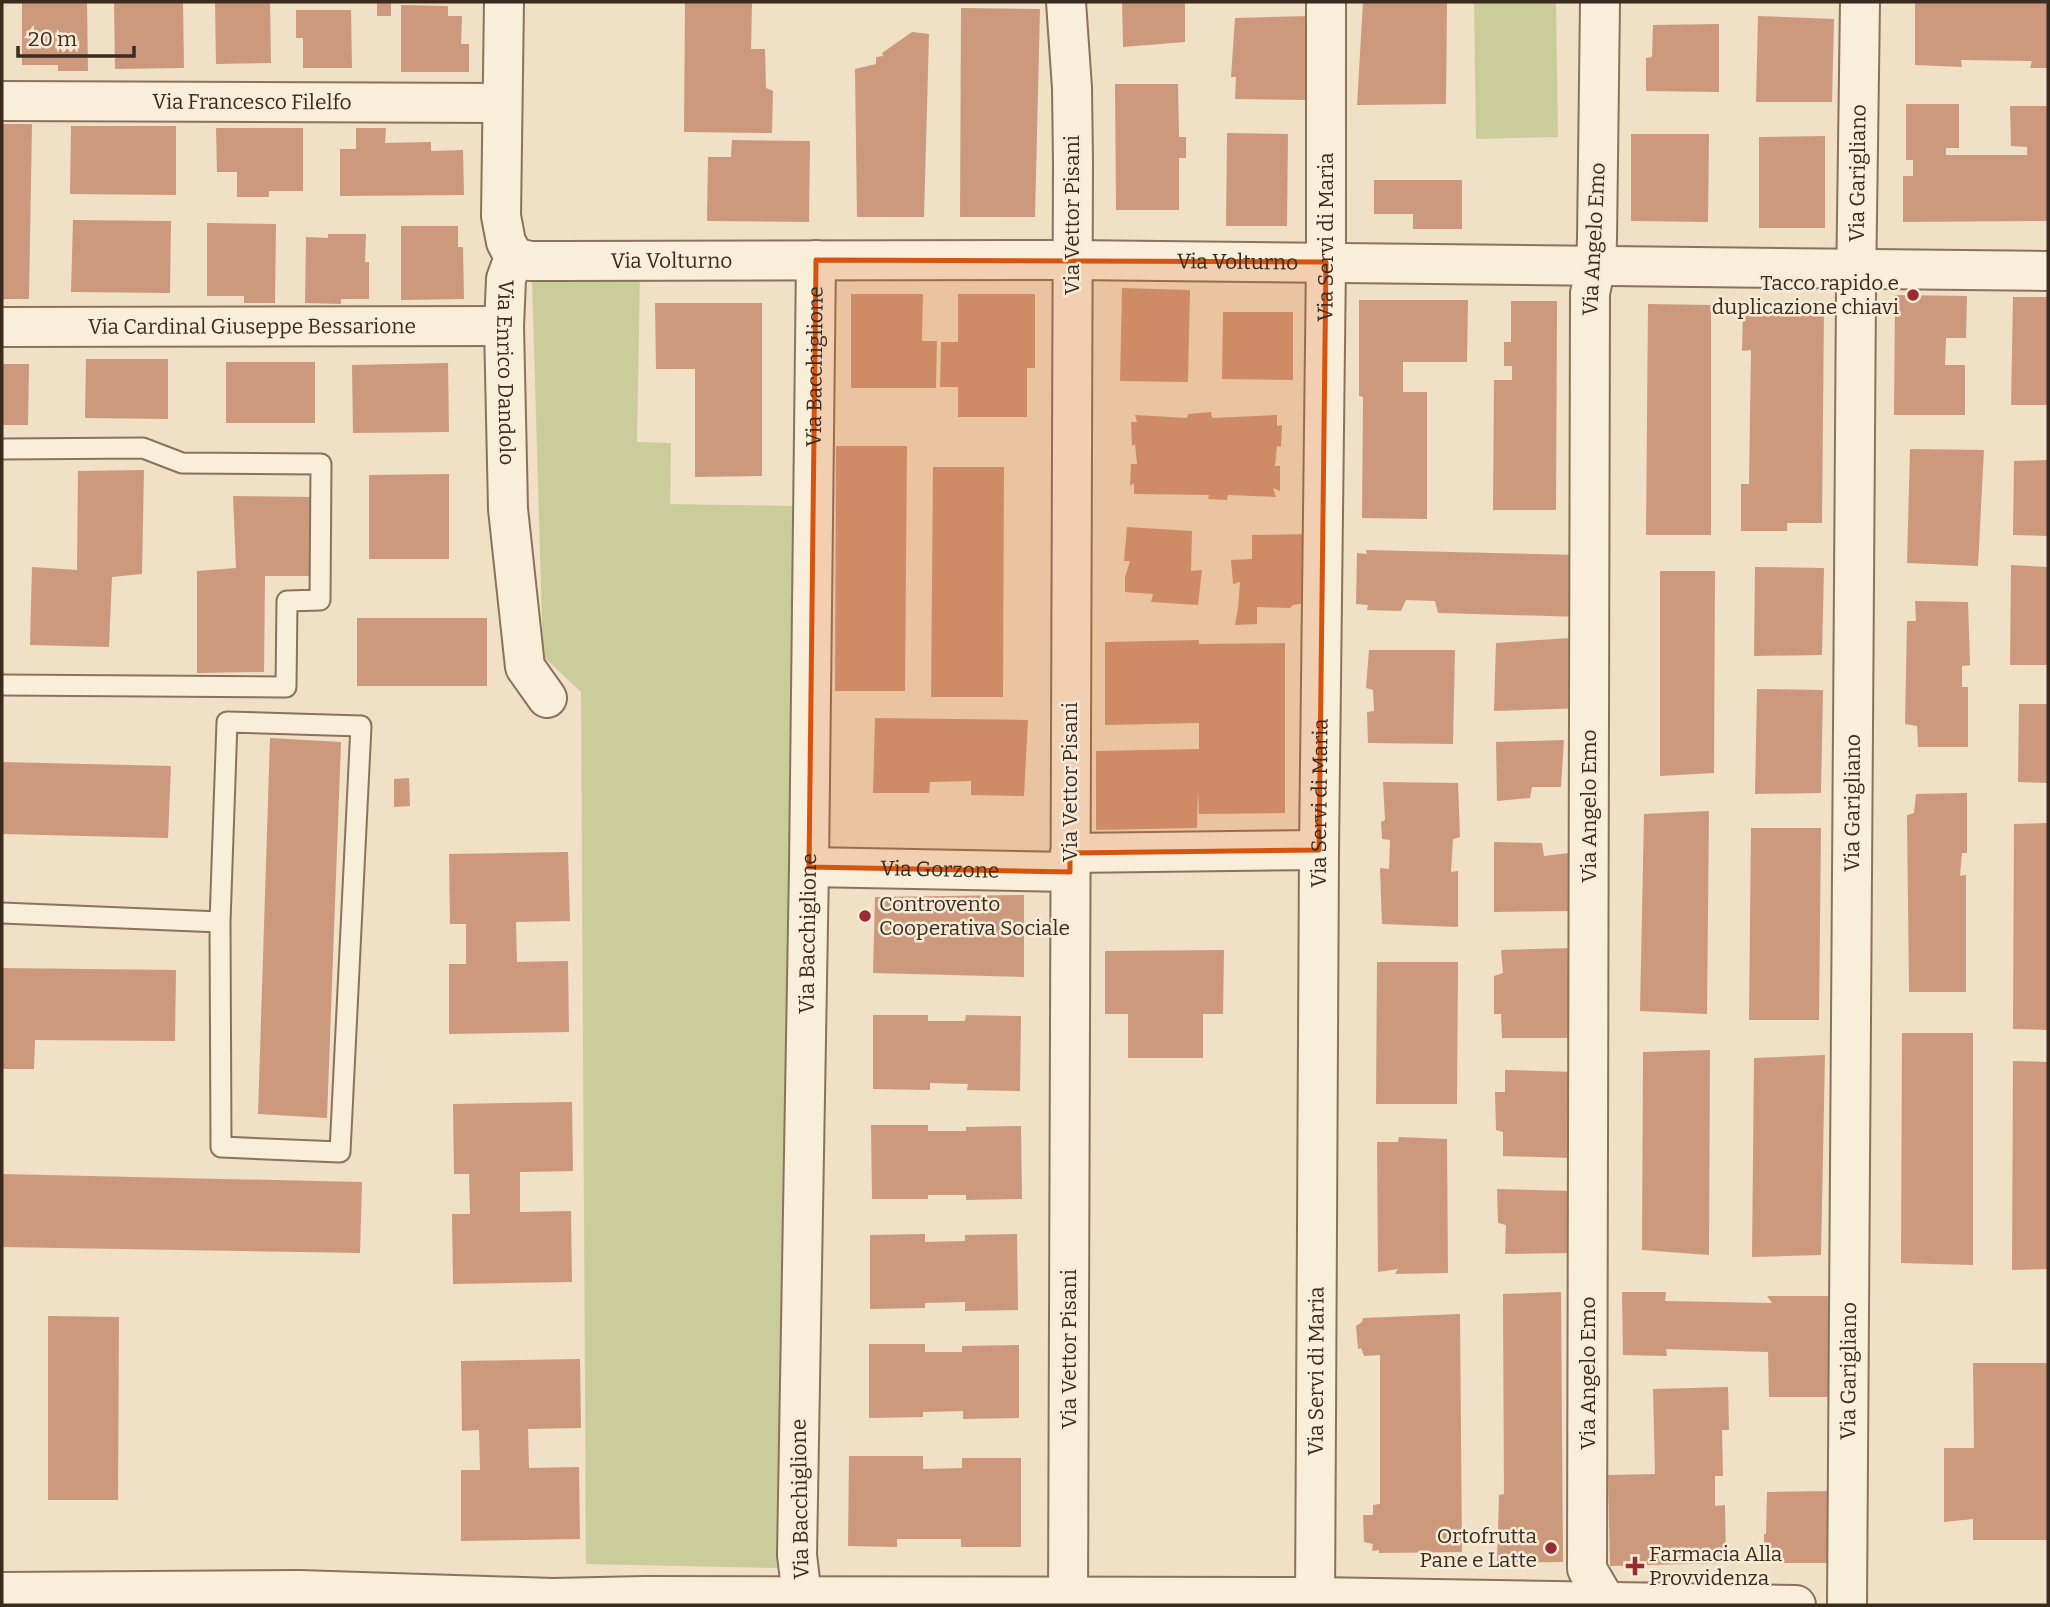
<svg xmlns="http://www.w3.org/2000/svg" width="2050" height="1607" font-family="Bitter,serif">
  <rect width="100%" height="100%" fill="#efe0c6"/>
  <path fill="#cacd9a" d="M1474,2H1556L1558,137L1476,139Z
    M640,275L637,442L671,443L670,504L795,506L777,1568L586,1564L581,692L543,656L532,278Z"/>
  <path fill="#cd997c" d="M22,2H87L88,71H58V65H22Z
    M114,2H183L184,68L115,69Z
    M215,2H270L271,63L216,64Z
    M377,2H391V16H377Z
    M685,2H752L751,49H765L766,88L773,91L772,133L684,132Z
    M1122,2H1185V42L1123,47Z
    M1363,2H1447L1446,104L1357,105Z
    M1915,2H2048V68H2030L2032,61L1961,60L1962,67L1915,65Z
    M401,5L448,6V16H462L461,44H469V72H401Z
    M961,8L1040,9L1035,217H960Z
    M296,10H351L352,68H303V38H296Z
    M1308,16L1309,100L1235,99L1236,77H1231L1235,18Z
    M1758,16L1834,19L1832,102H1756Z
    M1719,24V92L1646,91V58L1652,57L1653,25Z
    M912,32L929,34L924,217H857L855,69L876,64V57L883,56L882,53Z
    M1115,84H1178L1179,137H1186V158H1179V210H1116Z
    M1906,104H1959V148H1946V155H2027V147L2011,146L2010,106H2048V221L1903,222V176H1913V160H1906Z
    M2,124H32L29,299H2Z
    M71,126H176V195L70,194Z
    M216,128H303V191H269V197H237V172H217Z
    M356,128H386L385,143L431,142V151L463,150L464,195L340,196V149H356Z
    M1227,133L1288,134L1287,226H1226Z
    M1631,134H1709L1708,222L1631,221Z
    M1825,136V228H1759V137Z
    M732,140L810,141L809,222L707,221L708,157H731Z
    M1374,180H1462V229H1413V214H1374Z
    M73,220L171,221L170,293L71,292Z
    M207,223L276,224L275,303H244V296H207Z
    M401,226H458V247H463L464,299L401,300Z
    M328,234H366L365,262H369V299H341V304L305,303L306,237L328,238Z
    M1122,288L1190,290L1188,382L1120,381Z
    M851,294H923L922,341H937L936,388H851Z
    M958,294H1035V368H1027V417H958V387H940L941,342H958Z
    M1895,295L1967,296L1966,338H1946L1945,365H1965V415H1894Z
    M2013,297H2048V405H2011Z
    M1359,300H1468L1467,362H1403V392H1427V519L1362,518L1363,397L1359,396Z
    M1511,301H1557L1556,510H1493L1494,380H1512V366H1504V342H1511Z
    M655,303H762V476L695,477V369H656Z
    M1648,304L1711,305V535H1646Z
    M1743,310H1824L1822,523H1787V531H1741V484H1749L1751,350L1742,351Z
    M1223,312H1293V380L1222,379Z
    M86,359H168V419L85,418Z
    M226,362H315V423H226Z
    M448,363L449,432L353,433L352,365Z
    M2,364H29L28,425H2Z
    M1211,412L1212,418L1277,415V426L1282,425L1281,447L1277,446L1275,466H1280V491L1273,488L1276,497L1228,495L1227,500L1208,499L1209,495L1134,494V483L1130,486L1131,464H1137L1135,444L1132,446L1131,422H1137L1135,415L1187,418L1188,414Z
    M836,446H907L905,691H835Z
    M1910,449L1984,450L1978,566L1907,563Z
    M2048,460V536L2013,535L2014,461Z
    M933,467H1004L1003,697H931Z
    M144,470L142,574L112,577L109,647L30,645L32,567L77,570L78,471Z
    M449,474V559H369V475Z
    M233,496L313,497L311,576H265L264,672L197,673V571L236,568Z
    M1127,527L1192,531L1191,571L1202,570L1198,605L1151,602L1153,594L1125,592V577L1130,561H1124Z
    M1309,534L1306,603L1293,605L1290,608L1257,607V624L1235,625L1238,608L1240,582L1233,584L1231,560L1252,559V535Z
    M1366,550L1582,555L1583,617L1438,613L1435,601L1406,600L1401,611L1367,610L1368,605L1356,604L1357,553L1367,554Z
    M2011,565L2048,567V665H2010Z
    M1755,567L1824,568L1822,655L1754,656Z
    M1660,571H1715L1714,773L1660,776Z
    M1915,601L1968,602L1970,665L1962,666V687H1968V747H1918L1917,726L1905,724L1907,621H1916Z
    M357,618H487V686H357Z
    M1585,637V708L1494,711L1496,643Z
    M1199,640V644L1285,643V813L1199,814L1198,790L1197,828L1096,830V751L1199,749V723L1105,725V642Z
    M1369,650H1455L1453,744L1368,743L1367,712L1374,711L1373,690L1366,688Z
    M1757,689L1823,690L1821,793L1755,794Z
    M2019,704H2048V783L2018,782Z
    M875,718L1028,720L1024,796L971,795V781L930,782L929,793H873Z
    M270,738L341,742L327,1118L258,1114Z
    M1564,740L1561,787H1532L1530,798L1497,801L1496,742Z
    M2,762L171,766L168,838L2,834Z
    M409,778L410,806L394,807V779Z
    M1383,782L1458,783L1460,837L1453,839L1451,872L1458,871V927L1382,924L1380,868L1389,869L1390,840L1382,839L1381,822L1385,820Z
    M1967,793V853H1962L1960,876L1966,875V992H1909L1907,815L1914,813L1916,794Z
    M1709,811L1707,1014L1640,1011L1644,814Z
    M2048,823V1030L2013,1029L2014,824Z
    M1751,828H1821L1819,1020H1749Z
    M1494,842L1542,843L1544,856L1569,853L1571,911L1494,912Z
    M568,852L570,921L516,922L517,962L568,961L569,1032L449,1034V964H466V924H450L449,854Z
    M1024,895V977L873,973L875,897Z
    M1574,948V976L1568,977V1013L1575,1011L1573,1038H1502L1501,1014H1494V976L1503,973L1501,950Z
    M1224,950L1223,1014H1203V1058H1128V1014H1105V951Z
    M1377,962H1458L1457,1104H1376Z
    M2,968L176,970L175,1041L35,1040L34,1069H2Z
    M873,1015H928V1021H965L966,1015L1021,1016L1020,1091L967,1090L968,1084L930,1083V1090L873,1089Z
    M1902,1033H1973V1265L1901,1263Z
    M1710,1050L1709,1255L1642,1250L1643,1052Z
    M1825,1055L1821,1255L1752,1257L1754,1058Z
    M2013,1061L2048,1062V1269L2012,1270Z
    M1505,1070L1574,1072L1572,1158L1503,1156V1132L1496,1130L1495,1092H1505Z
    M572,1102L573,1171L520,1172V1212L571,1211L572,1282L453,1284L452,1214H470L469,1174H454L453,1104Z
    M871,1125H928V1131H966V1127L1021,1126L1022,1199L966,1200V1195H928V1199H872Z
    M1399,1137L1447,1139L1448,1273L1395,1274L1398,1269L1378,1272L1377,1142H1398Z
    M2,1174L362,1182L360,1253L2,1247Z
    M1497,1189L1574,1191L1572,1253L1505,1254L1506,1225L1498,1223Z
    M925,1234V1242L965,1241V1235L1017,1234L1018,1310L965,1311V1302L925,1303V1308L870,1309V1235Z
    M1561,1292L1563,1562L1497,1563L1499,1495L1504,1494L1503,1294Z
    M1622,1292H1666L1665,1301L1772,1303L1767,1296H1833L1830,1397H1769L1768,1352L1666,1349L1667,1356L1623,1355Z
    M1460,1314L1462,1552L1379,1553V1550L1372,1551L1373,1544L1364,1542L1363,1515H1373V1505L1380,1504V1355L1364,1356L1361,1348L1358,1349L1356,1326L1362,1322L1363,1318Z
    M48,1316L119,1317L118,1500H48Z
    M869,1344H925V1352H962V1346L1019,1345V1418L963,1419V1411L923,1412V1417L869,1418Z
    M580,1359L581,1428L528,1429L529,1468L579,1467L580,1539L461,1541V1470H480L479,1430L462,1431L461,1361Z
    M1973,1363H2048V1540H1973V1519L1944,1522V1448H1974Z
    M1728,1387L1729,1430H1722L1723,1476H1715V1506L1725,1505L1726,1563L1610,1566L1608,1475L1655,1474L1653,1389Z
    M849,1456H923V1469L962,1468V1458H1021V1547H961V1539H897V1547L848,1546Z
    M1835,1491V1563H1764V1534H1766L1767,1492Z"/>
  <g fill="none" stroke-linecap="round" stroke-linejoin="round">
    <g stroke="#8b725c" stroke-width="23">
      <path id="lane" d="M2,449L143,448L182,463L321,464L320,600L287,601L286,687L2,685
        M227,722L361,726L340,1152L221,1147L220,922Z
        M2,913L220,922"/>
    </g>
    <g stroke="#8b725c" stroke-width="42">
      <g id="street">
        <path d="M504,2L501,216L506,242L514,257"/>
        <path d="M1066,2L1072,88L1073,162L1068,1605"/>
        <path d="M1600,2L1597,239L1596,266L1590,293L1587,1569L1608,1605"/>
        <path id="s1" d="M2,101L501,103"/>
        <path id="s2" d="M514,257L530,261H560L1072,260L2048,271"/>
        <path id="s3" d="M514,257L506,279L504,326L508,509L525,667L547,698"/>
        <path id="s4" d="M2,327L504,326"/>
        <path d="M1070,853L1319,850"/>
        <path id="s5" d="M809,867L1070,872"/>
        <path d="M2,1592L299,1590L553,1598L645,1596L1315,1597L1796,1605"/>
        <path id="s6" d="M803,1605L797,1555L809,867L816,260"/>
        <path id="s7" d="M1315,1605L1319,850L1326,262V2"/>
        <path id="s8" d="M1847,1605L1856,290L1860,2"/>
      </g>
    </g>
    <use href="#lane" stroke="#f9eeda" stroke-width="19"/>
    <use href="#street" stroke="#f9eeda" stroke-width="38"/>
  </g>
  <path fill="#d7540e" fill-opacity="0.2" stroke="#d7540e" stroke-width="5" stroke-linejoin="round" d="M816,260L1326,262L1319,850L1070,853V872L809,867Z"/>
  <g fill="#9a2b32" stroke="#f6ebd6" stroke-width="2.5">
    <circle cx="1913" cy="295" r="7"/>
    <circle cx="865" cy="916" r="7"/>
    <circle cx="1551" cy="1548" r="7"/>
    <path d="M1631.5 1555.5h7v7h7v7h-7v7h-7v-7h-7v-7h7z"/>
  </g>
  <g text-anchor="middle" stroke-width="5" stroke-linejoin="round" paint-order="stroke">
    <g font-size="21" fill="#3b2b1f" stroke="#f6ebd6">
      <text dy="7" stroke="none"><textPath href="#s1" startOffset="250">Via Francesco Filelfo</textPath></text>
      <text dy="7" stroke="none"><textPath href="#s8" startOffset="1432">Via Garigliano</textPath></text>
      <text transform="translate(1072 215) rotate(-90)" y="7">Via Vettor Pisani</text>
      <text dy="7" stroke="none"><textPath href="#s7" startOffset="1368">Via Servi di Maria</textPath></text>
      <text transform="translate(1594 239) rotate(-87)" y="7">Via Angelo Emo</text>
      <text dy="7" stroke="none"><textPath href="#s2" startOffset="158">Via Volturno</textPath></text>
      <text dy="7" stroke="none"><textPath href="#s2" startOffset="724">Via Volturno</textPath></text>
      <text dy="7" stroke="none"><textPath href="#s4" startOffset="250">Via Cardinal Giuseppe Bessarione</textPath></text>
      <text dy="7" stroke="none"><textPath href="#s6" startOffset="1239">Via Bacchiglione</textPath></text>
      <text dy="7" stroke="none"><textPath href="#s3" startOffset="117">Via Enrico Dandolo</textPath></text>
      <text transform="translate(1070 782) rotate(-90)" y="7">Via Vettor Pisani</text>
      <text dy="7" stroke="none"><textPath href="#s7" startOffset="802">Via Servi di Maria</textPath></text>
      <text dy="7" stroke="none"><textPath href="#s8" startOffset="802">Via Garigliano</textPath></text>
      <text transform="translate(1589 806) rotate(-90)" y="7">Via Angelo Emo</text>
      <text dy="7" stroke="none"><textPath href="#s5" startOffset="131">Via Gorzone</textPath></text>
      <text dy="7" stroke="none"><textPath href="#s6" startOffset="672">Via Bacchiglione</textPath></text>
      <text transform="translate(1069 1349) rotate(-90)" y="7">Via Vettor Pisani</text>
      <text dy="7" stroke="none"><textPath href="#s7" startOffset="234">Via Servi di Maria</textPath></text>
      <text dy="7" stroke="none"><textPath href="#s8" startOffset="234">Via Garigliano</textPath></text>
      <text transform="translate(1588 1373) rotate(-90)" y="7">Via Angelo Emo</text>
      <text transform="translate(800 1499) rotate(-91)" y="7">Via Bacchiglione</text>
    </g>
    <g font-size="21" fill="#3b2b1f" stroke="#f6ebd6" text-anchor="end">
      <text x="1899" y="290">Tacco rapido e<tspan x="1899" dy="24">duplicazione chiavi</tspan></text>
      <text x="879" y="911" text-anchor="start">Controvento<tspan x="879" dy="24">Cooperativa Sociale</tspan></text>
      <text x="1537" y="1543">Ortofrutta<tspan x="1537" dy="24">Pane e Latte</tspan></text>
      <text x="1649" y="1561" text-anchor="start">Farmacia Alla<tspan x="1649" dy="24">Provvidenza</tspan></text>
    </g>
  </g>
  <rect width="2050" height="1607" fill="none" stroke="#3b2b1f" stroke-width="7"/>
  <path d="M18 46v10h116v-10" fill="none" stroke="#3b2b1f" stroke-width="3.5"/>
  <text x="28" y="46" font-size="21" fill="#3b2b1f" stroke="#f6ebd6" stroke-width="5" paint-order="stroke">20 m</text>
</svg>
